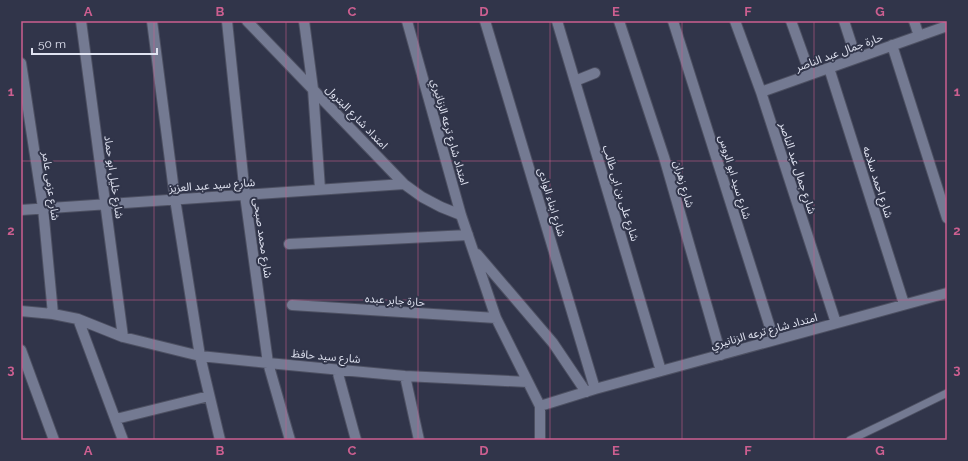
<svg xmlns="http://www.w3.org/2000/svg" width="968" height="461" font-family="Raleway,'Noto Sans Arabic',sans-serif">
  <rect width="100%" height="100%" fill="#31354a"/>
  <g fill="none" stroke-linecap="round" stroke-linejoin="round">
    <g stroke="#4d5062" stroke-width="9">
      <path id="lane" d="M850,440L900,416L947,393"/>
    </g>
    <g stroke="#4d5062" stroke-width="12">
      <path id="street" d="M81,21L123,337
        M152,21L175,199L200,356L220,440
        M227,21L245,195L268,363L290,440
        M247,21L404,184L422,197L441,207L461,215
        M304,21L313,89L320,189
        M407,21L461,215L496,318L540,406V440
        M485,21L595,389
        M557,21L661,371
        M619,21L664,157L721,355
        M673,21L774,340
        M735,21L761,92L836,323
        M791,21L810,74
        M844,21L856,58
        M914,21L919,36
        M892,45L947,218
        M21,63L43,208L53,314
        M829,68L904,304
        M575,81L595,73
        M761,92L947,26
        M21,210L404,184
        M289,244L468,235
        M477,254L553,343L586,392
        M292,305L496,318
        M21,311L53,314L78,319L123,337L200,356L268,363L405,376L528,382
        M78,319L123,440
        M21,350L54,440
        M337,370L356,440
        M405,376L419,440
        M540,406L595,389L947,293
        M116,419L209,396"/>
    </g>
    <use href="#lane" stroke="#747a92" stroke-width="7"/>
    <use href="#street" stroke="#747a92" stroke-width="10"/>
  </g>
  <path fill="none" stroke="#cc5f90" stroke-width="1" stroke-opacity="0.55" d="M154,21V440M286,21V440M418,21V440M550,21V440M682,21V440M814,21V440M21,161H947M21,300H947"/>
  <g text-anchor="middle" stroke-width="4" stroke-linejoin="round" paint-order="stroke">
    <g font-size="11" fill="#e0e3f1" stroke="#31354a">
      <text transform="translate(839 52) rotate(-20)" y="4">حارة جمال عبد الناصر</text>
      <text transform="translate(357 117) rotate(46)" y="4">امتداد شارع البترول</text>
      <text transform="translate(450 132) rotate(74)" y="4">امتداد شارع ترعه الزنانيري</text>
      <text transform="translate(798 168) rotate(72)" y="4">شارع جمال عبد الناصر</text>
      <text transform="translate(114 177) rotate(82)" y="4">شارع خليل ابو حماد</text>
      <text transform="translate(735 177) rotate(73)" y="4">شارع سيد ابو الروس</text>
      <text transform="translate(878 182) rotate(72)" y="4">شارع احمد سلامه</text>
      <text transform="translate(684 184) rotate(74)" y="4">شارع زهران</text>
      <text transform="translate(212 185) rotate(-4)" y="4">شارع سيد عبد العزيز</text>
      <text transform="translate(51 186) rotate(82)" y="4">شارع عزمى عامر</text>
      <text transform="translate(621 193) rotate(73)" y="4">شارع على بن ابى طالب</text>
      <text transform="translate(552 202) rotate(73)" y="4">شارع ابناء الوادى</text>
      <text transform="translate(263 238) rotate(82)" y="4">شارع محمد صبحى</text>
      <text transform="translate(395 300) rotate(4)" y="4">حارة جابر عبده</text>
      <text transform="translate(764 331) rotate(-15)" y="4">امتداد شارع ترعه الزنانيري</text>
      <text transform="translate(326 356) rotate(5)" y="4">شارع سيد حافظ</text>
    </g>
  </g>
  <rect width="968" height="461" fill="none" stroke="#31354a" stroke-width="44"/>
  <path d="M32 48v6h125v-6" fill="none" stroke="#e0e3f1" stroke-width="2"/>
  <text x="38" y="48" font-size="12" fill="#e0e3f1" stroke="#31354a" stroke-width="3" paint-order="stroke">50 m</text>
  <rect x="22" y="22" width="924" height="417" fill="none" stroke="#cc5f90" stroke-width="1.5"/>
  <g font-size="13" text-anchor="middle" font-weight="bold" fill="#cc5f90">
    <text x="88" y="16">A</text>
    <text x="220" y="16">B</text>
    <text x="352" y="16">C</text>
    <text x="484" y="16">D</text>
    <text x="616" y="16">E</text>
    <text x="748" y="16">F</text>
    <text x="880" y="16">G</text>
    <text x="11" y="96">1</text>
    <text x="957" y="96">1</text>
    <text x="11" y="235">2</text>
    <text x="957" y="235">2</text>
    <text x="11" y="374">3</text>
    <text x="957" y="374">3</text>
    <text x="88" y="455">A</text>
    <text x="220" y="455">B</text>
    <text x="352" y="455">C</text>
    <text x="484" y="455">D</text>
    <text x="616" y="455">E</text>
    <text x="748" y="455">F</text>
    <text x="880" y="455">G</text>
  </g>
</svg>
